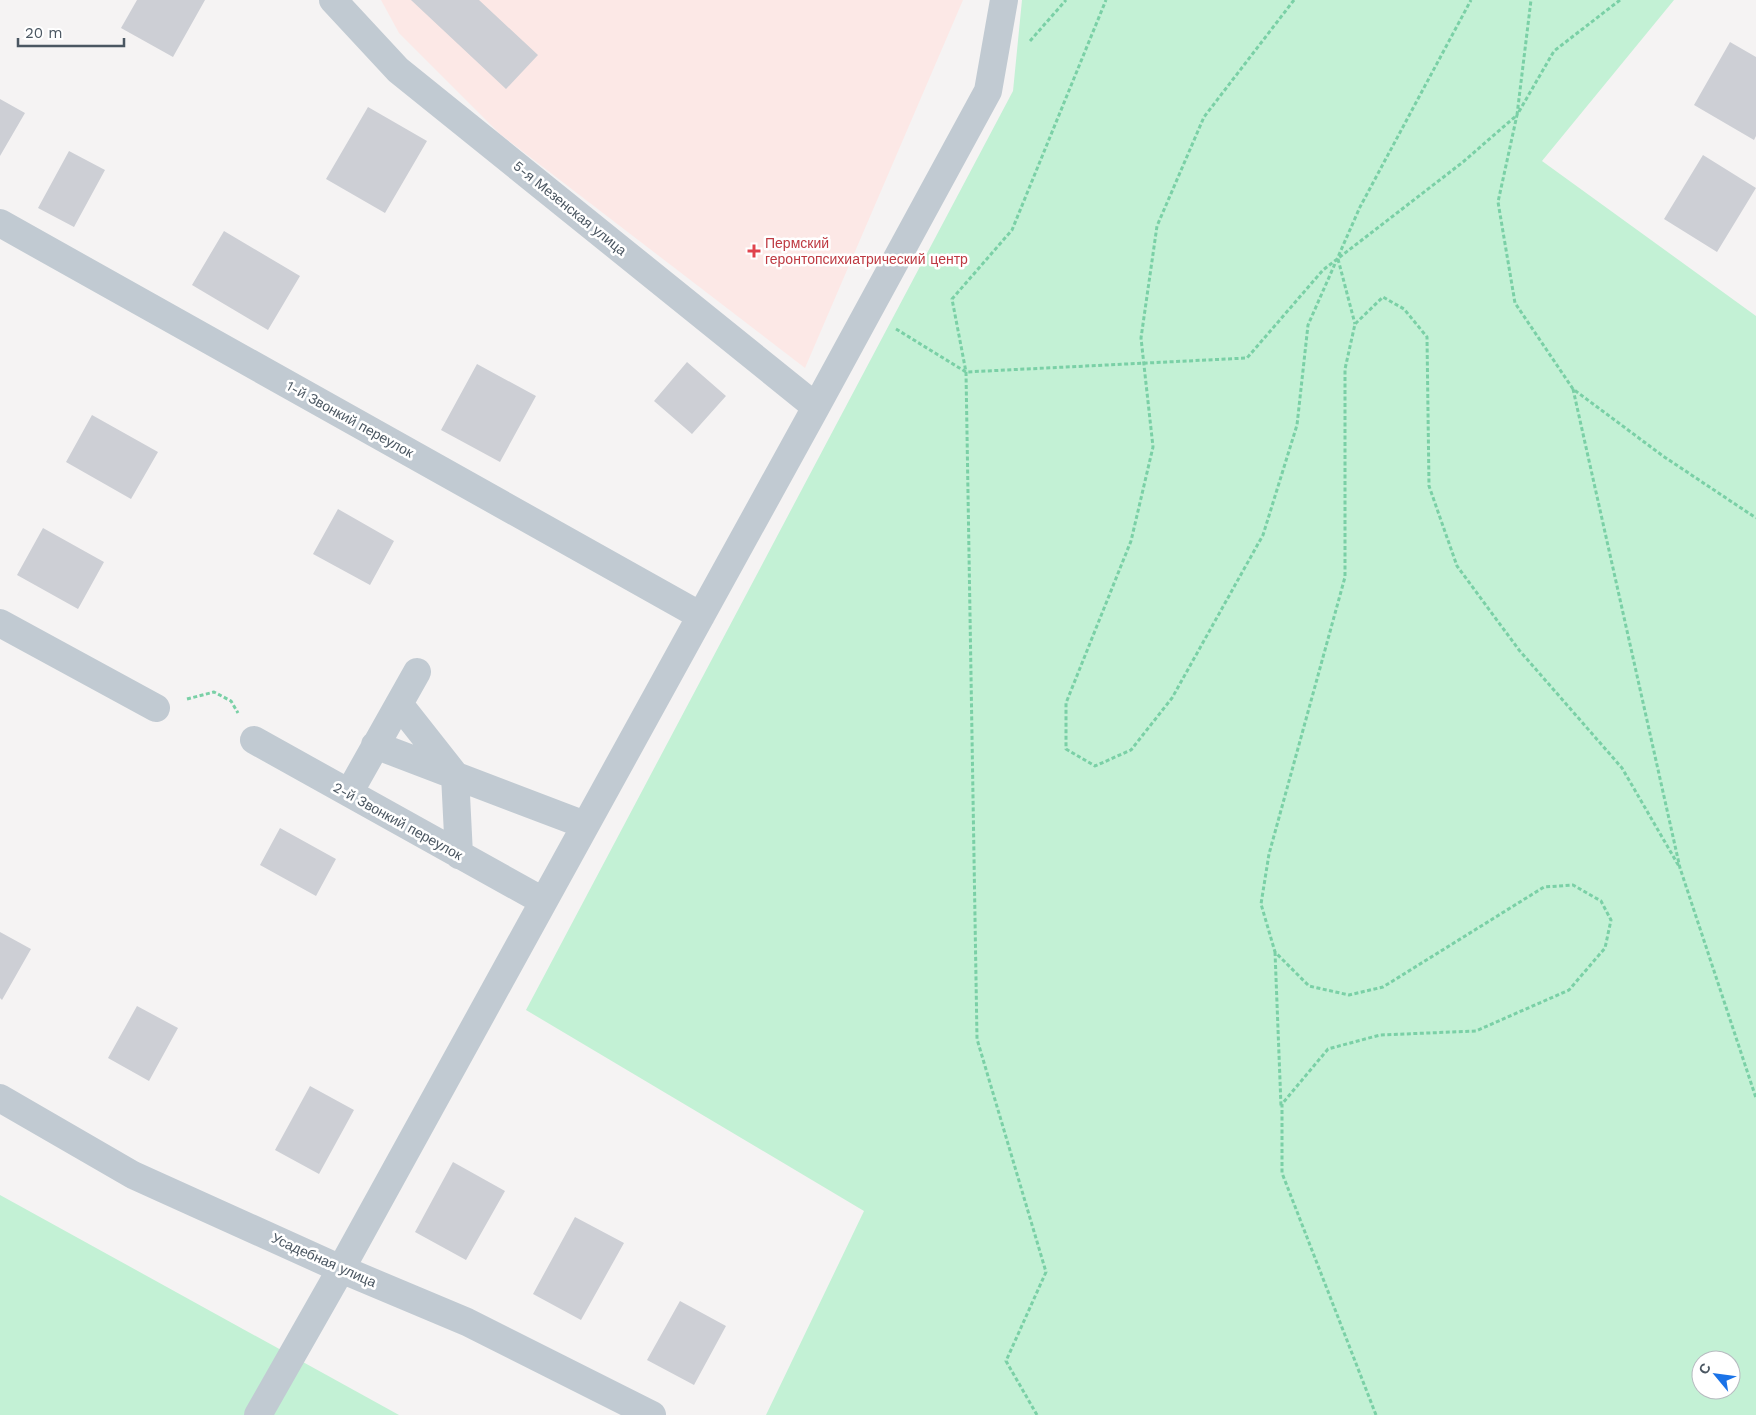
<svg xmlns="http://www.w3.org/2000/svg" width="1756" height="1415" font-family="'Work Sans',sans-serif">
  <rect width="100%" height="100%" fill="#f5f3f3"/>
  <path fill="#fce8e6" d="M381,0H963L805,368L500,134L399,33Z"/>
  <path fill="#c3f1d5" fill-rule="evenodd" d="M1022,0H1674L1542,161L1756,316V1415H766L864,1211L526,1010L1013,91ZM1701,1360H1731V1390H1701Z
    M0,1195L399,1415H0Z"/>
  <path fill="#cdcfd5" d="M137,0H205L173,57L121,28Z
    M411,0H479L538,55L506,89Z
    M1730,42L1756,57V136L1754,140L1694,105Z
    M0,99L25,113L0,156Z
    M368,107L427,141L385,213L326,179Z
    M69,151L105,170L74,227L38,208Z
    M1703,155L1756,188L1717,252L1664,219Z
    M224,231L300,276L268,330L192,285Z
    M687,362L726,396L692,434L654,401Z
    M477,364L536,396L500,462L441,430Z
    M92,415L158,452L131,499L66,462Z
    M338,509L394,541L370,585L313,554Z
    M43,528L104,562L78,609L17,575Z
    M280,828L336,859L316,896L260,865Z
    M0,932L31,949L2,1000L0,998Z
    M137,1006L178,1028L149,1081L108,1058Z
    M310,1086L354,1110L319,1174L275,1150Z
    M453,1162L505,1191L466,1260L415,1232Z
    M575,1217L624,1243L581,1320L533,1294Z
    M680,1301L726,1326L694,1385L647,1360Z"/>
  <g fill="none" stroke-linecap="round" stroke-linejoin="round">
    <path stroke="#7ad0a6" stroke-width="3" stroke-dasharray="4 2.5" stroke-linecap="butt" d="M1294,0L1204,117L1157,226L1141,338L1153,447L1131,541L1066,703V749L1095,766L1131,750L1172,698L1263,535L1297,425L1308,325L1360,207L1471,0
      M1620,0L1554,51L1517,115L1498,202L1515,303L1573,389L1663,456L1756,518
      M1030,41L1066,0
      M1338,259L1355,324
      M896,329L966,372L1247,358L1323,270L1463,162L1517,115L1531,0
      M1573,389L1680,868L1756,1098
      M187,699L214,692L231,701L238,713
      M1275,952L1281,1106
      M1037,1415L1006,1361L1046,1272L977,1039L966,372L952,299L1012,230L1106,0
      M1376,1415L1282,1173V1104L1328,1049L1380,1035L1476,1031L1569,990L1605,948L1611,920L1601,901L1573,885L1544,887L1383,987L1349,995L1309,986L1275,952L1261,904L1269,854L1345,577V369L1355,324L1383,297L1404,309L1427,337L1429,486L1457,566L1519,650L1622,768L1680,868"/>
    <path stroke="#c1cad2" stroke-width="28" d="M333,0L398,70L816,407
      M0,223L701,616
      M0,623L156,708
      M399,704L455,775L459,855
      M254,740L543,901
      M375,745L585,825
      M349,793L417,672
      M0,1098L133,1175L341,1269L467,1322L652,1415
      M258,1415L341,1269L816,407L988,91L1004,0"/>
  </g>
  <path fill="#e0444e" stroke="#fff" stroke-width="2" d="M751.5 243.5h5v5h5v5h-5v5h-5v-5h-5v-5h5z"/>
  <g text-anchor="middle" stroke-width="5" stroke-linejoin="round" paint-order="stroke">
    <g font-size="14" fill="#4a5661" stroke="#fff">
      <text transform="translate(570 208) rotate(39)" y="5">5-я Мезенская улица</text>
      <text transform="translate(350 419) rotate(29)" y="5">1-й Звонкий переулок</text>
      <text transform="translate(398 821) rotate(29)" y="5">2-й Звонкий переулок</text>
      <text transform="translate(324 1260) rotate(24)" y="5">Усадебная улица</text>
    </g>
    <g font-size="14" fill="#be3a42" stroke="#fff" text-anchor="start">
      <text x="765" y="248">Пермский<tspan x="765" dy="16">геронтопсихиатрический центр</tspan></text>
    </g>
  </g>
  <g transform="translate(1716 1375) rotate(299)"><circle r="24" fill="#ffffff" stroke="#b7bbc0"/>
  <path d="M0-4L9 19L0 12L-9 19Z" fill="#1a73e8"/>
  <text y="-8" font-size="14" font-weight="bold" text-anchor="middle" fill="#4a5661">С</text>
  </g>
  <path d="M18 38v8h106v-8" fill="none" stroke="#4a5661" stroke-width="2.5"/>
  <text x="25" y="38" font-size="15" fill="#4a5661" stroke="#ffffff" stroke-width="4" paint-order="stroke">20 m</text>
</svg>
